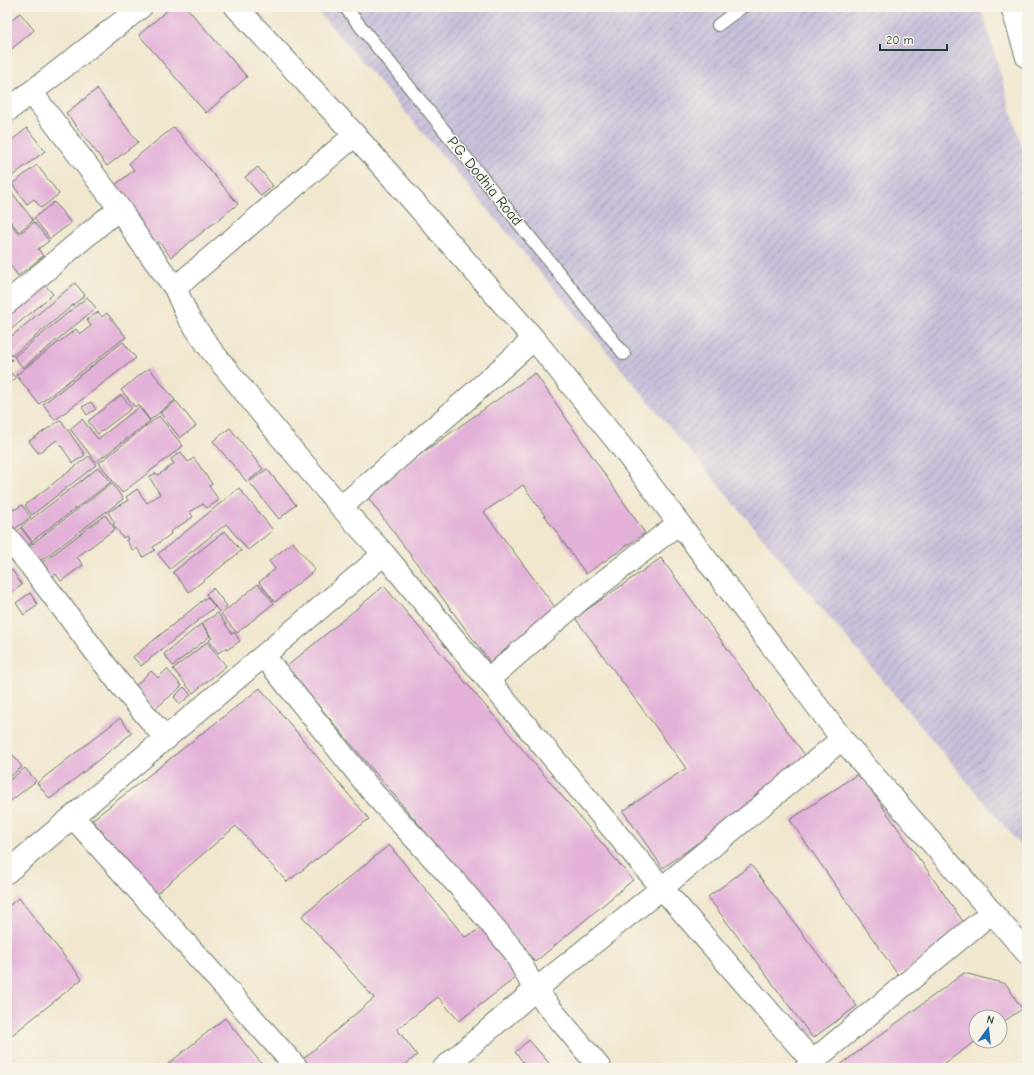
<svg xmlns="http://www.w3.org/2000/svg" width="1034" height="1075" font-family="'Comic Neue',sans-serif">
  <defs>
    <pattern id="industrial-furrows" width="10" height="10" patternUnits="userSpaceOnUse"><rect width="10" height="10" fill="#c8bfd8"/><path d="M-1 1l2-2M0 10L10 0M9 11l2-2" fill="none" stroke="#a29cb0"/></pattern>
  </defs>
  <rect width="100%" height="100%" fill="#f7f3e8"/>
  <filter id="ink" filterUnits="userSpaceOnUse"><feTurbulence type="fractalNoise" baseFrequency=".025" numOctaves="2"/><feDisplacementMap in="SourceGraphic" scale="8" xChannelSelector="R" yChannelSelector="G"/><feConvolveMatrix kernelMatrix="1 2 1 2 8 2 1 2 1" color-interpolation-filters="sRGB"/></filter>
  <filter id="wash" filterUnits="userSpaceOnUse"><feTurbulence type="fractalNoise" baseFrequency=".012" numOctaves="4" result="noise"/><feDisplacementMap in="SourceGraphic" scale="16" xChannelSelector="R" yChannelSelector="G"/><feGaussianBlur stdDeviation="0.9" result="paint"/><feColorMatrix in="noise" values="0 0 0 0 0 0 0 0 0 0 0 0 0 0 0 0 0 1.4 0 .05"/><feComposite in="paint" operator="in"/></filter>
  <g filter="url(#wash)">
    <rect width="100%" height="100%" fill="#f1e7cf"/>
    <path fill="url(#industrial-furrows)" d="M314,7H981L1027,165V853L431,142Z"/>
    <g id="blocks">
      <path fill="#e3b1d8" d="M171,7H186L247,77L206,113L139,35Z
        M20,13L34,30L7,53V24Z
        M97,89L138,142L107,166L66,113Z
        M174,127L238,204L171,257L159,242L154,245L109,190L134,170L129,163Z
        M27,128L45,151L7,180V144Z
        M37,165L59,194L41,208L34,199L27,204L12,184Z
        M258,167L273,186L261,196L245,177Z
        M7,186L33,220L19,232L7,216Z
        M54,202L71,223L50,239L34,218Z
        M7,219L19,234L34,222L49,241L38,249L43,256L18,276L10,265L7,268Z
        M75,283L85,295L12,356L7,350V340Z
        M44,284L53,294L7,333V316Z
        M87,297L96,308L23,368L14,357Z
        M98,312L102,317L107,313L126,337L39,404L16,375L76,329L80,334L91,326L87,320Z
        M123,342L136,358L55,420L43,404Z
        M7,354L12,360L7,364Z
        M149,368L175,400L150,420L138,404L135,407L121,390Z
        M7,369L16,378L7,386Z
        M535,373L645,533L586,574L523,485L484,512L558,611L490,662L366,495L408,464V463Z
        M121,395L132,408L98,434L88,421Z
        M176,401L196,426L180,438L160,413Z
        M91,402L96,409L87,415L82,407Z
        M139,407L150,421L96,462L70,429L82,419L98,439Z
        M159,416L183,446L122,493L99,463Z
        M61,420L85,455L73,463L57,440L38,453L29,441Z
        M230,428L263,469L247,482L213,441Z
        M181,452L188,462L194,458L212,484L209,486L219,500L207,508L203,504L190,512L193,517L170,532L171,534L153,547L155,550L143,557L137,548L133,551L126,540L128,539L126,536L123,538L113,524L115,523L108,512L128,500L126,497L137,489L147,503L160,494L149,477L156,473L158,475L174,464L171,459Z
        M89,456L96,465L32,515L25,505Z
        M99,467L111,482L32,541L21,527Z
        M267,469L296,505L279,519L249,482Z
        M112,483L123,499L39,562L28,547L33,543L34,544L33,543Z
        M239,488L273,530L248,550L226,524L170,569L158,554Z
        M9,503L14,510L22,505L31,517L12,531L7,525V504Z
        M105,515L115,529L77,557L83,565L61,581L56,574L50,578L39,565Z
        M21,528L32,542L25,547L14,534Z
        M225,531L241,551L189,592L173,572Z
        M293,542L315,570L275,602L259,582L275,569L269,561Z
        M661,558L810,762L663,868L623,811L686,768L575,618Z
        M12,570L22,585L7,596V573Z
        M258,584L274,603L237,633L221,614Z
        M384,586L633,880L535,962L286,667Z
        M213,588L227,606L219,612L206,594Z
        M30,593L38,605L24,615L16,603Z
        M207,597L215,607L141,666L133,657Z
        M218,613L232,634L234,632L240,641L227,650L226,648L218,653L209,640L212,638L202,623Z
        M201,624L210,636L173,666L164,654Z
        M207,642L226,666L193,693L173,669Z
        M167,669L182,686L155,709L134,687L151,671L158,678Z
        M184,687L191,695L180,704L174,697Z
        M260,688L369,819L287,882L236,826L156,894L92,820Z
        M120,718L132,733L50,799L37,783Z
        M13,755L22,767L7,779V760Z
        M25,768L36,781L7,804V782Z
        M859,773L967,927L898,975L790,820Z
        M389,845L465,937L486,926L522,973L459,1021L438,997L397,1029L417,1055L401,1068H311L303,1059L374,998L302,916Z
        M751,865L857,1006L813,1038L708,897Z
        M19,898L82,979L7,1039V907Z
        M964,973L1006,984L1022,1009L1000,1024V1017H976V1041L938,1068H836Z
        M225,1018L264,1067L163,1068Z
        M529,1040L553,1068H528L515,1052Z"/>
    </g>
  </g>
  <g filter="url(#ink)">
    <use href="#blocks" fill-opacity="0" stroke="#68786a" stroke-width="1"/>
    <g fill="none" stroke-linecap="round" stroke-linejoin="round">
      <g stroke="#68786a" stroke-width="14">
        <path id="service" d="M345,7L624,354
          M718,25L742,7"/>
      </g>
      <g stroke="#68786a" stroke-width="24">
        <path id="minor" d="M236,7L355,135L534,339L620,445L842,739L1027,953
          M1012,7L1027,57
          M31,92L120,209
          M7,111L141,7
          M355,135L175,288L188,317L211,350L280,436L341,507L384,554L488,680L662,888L818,1068
          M7,303L105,220L120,209L138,238L175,288
          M341,507L466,400L534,339
          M7,537L30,565L119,683L166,739
          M264,656L375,795L458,885L514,951L535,990L600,1068
          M488,680L581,599L679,523
          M73,817L297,1068
          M7,872L384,554
          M444,1068L535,990L662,888L842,739
          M806,1068L813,1061L992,912"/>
      </g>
      <use href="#service" stroke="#fff" stroke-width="12"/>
      <use href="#minor" stroke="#fff" stroke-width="22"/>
    </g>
  </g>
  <g text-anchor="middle" stroke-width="3" stroke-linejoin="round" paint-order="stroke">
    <g font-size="15" fill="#1f3d34" stroke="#f7f3e8">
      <text transform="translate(485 181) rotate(51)" y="5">P.G. Dodhia Road</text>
    </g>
  </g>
  <rect width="1034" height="1075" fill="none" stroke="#f7f3e8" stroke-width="24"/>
  <g transform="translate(988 1029) rotate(15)"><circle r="19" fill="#f7f3e8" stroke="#a1aaa0"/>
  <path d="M0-3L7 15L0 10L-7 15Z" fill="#1f6fb2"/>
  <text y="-6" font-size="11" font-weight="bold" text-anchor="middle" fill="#1f3d34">N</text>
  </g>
  <path d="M880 44v6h67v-6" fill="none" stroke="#1f3d34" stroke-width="2"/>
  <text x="886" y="44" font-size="12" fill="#1f3d34" stroke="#f7f3e8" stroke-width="3" paint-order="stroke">20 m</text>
</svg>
